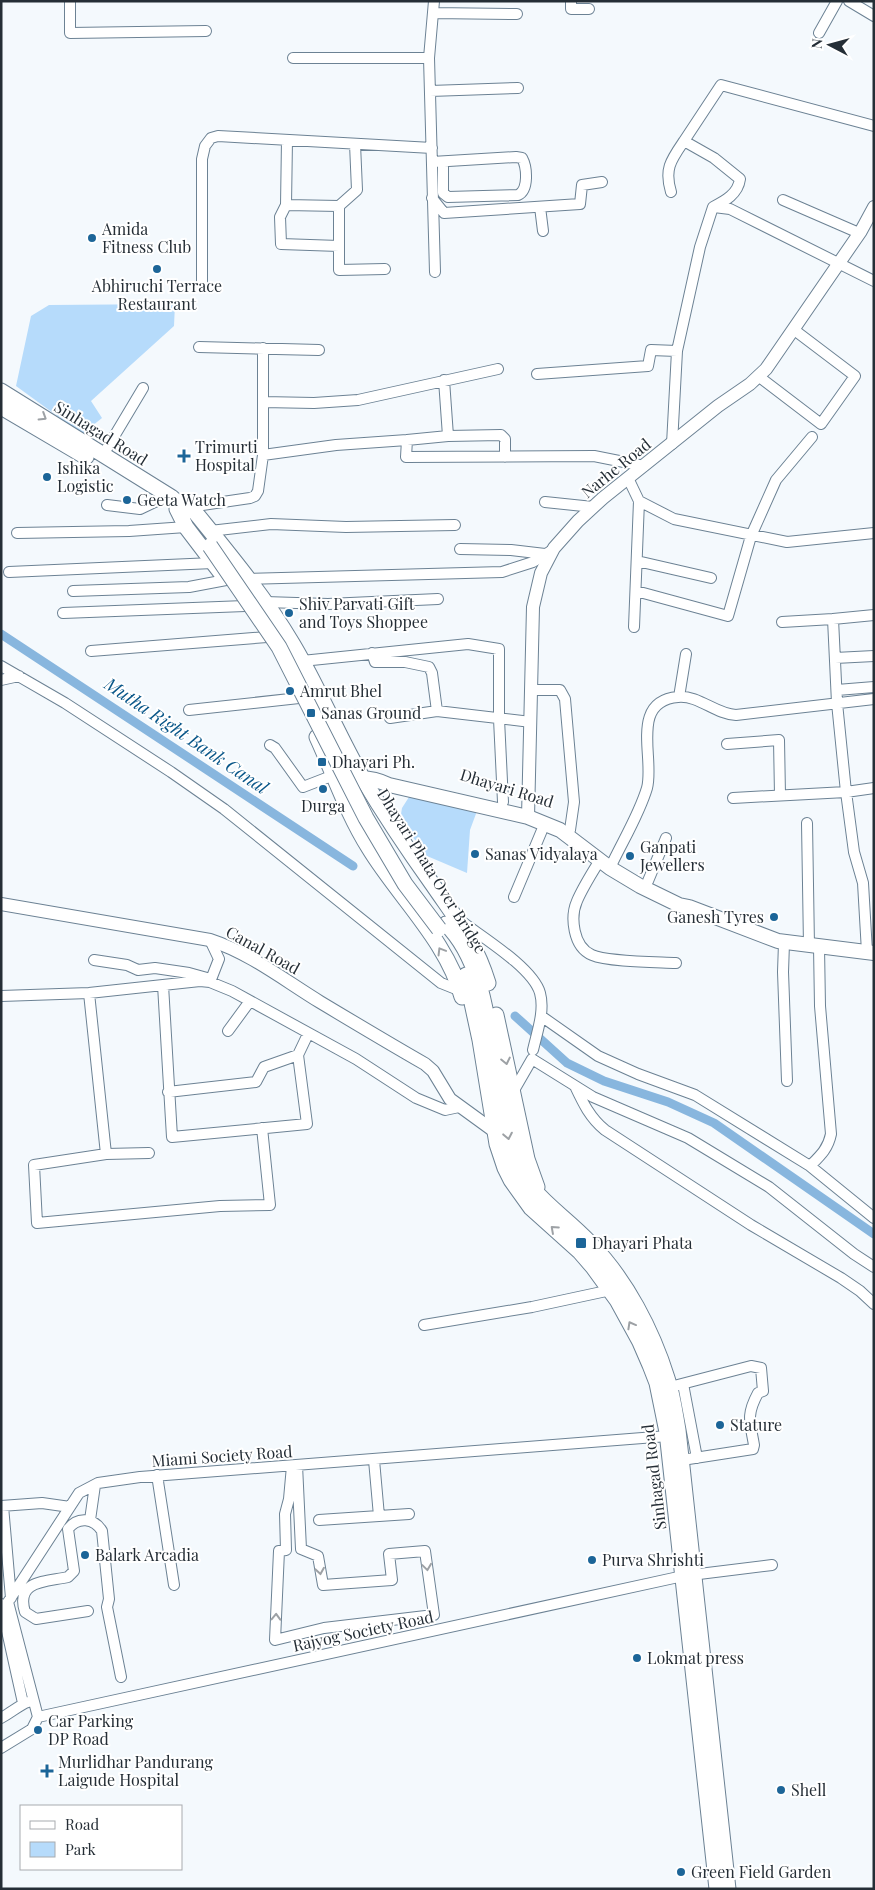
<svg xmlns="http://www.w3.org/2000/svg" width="875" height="1890" font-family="'Playfair Display',serif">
  <rect width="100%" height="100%" fill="#f4f9fd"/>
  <path fill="#b6dbfb" d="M175,304L174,326L91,401L102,418L82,434L16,386L31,316L49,305Z
    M409,797L477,811L470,830L467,873L427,856L400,820L402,808Z"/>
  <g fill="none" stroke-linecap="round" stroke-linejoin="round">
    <path stroke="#88b6de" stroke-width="9" d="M1,634L353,866
      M515,1016L567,1063L604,1081L668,1102L714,1123L874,1234"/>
    <g stroke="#6c8294" stroke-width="12">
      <path id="minor" d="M70,1V33L206,31
        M434,1L429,58L435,272
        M571,1V9H589
        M849,1L874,16
        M433,13L517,14
        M819,33L837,1
        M293,58H429
        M430,91L518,88
        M287,140L286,205L280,217L281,244L339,246
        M355,144L357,190L339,206V270L385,269
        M432,162L516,157L522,158C527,167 529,190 518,195L448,197L443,193V162
        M671,192C664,169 671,160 684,141
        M432,198L444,213L580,204L582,185L602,182
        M783,200L859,233
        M286,205L339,206
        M540,207L543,231
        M714,207L730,209L874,281
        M202,283V159L205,146L211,138L218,136L432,148
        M199,347L319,350
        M537,374L648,366L651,350L677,351
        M758,376L821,424L855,376L793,329
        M444,380L448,436
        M263,402L314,403L358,400L498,369
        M407,440L448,436L501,435L505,439V457
        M672,444L677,351L700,247L713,207C725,201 738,194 740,179L714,158L684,141L721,85L874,126
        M103,455L143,388
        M263,455L336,445L407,440L406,457L594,456L644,466
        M628,478L639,501L674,519L787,542L874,533
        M545,502L593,507
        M107,505L140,509L159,500
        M189,507L250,498L255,496L258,491L263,455V348
        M210,531L271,524L346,527L455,525
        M17,533L129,531L186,527
        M460,549L511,550L545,554
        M637,561L711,578
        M9,572L213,563
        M249,579L502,572L533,562L554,549
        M73,591L189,587L226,580
        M636,591L728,616L751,536L776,480L812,437
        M265,602L328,604L438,599
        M63,613L245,606
        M782,622L833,619
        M634,627L639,501
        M91,651L267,637
        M372,653L375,662H405L429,667L432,673L437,711
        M835,658L874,656
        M298,663L302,661L468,644L499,649V719L503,802
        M1,666L65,703L171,772L224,809L441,983L461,991
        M1,680L19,676
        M531,690H560L565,699L574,802L570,830
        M837,690L874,687
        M679,697L686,654
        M189,710L299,698
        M390,718L437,711L531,722
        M727,744L779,740L780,795
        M270,745L275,748L303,787L334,775
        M733,798L846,792L874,788
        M807,823L809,946
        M600,860C592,873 583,887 577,901C570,917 573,947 592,955C608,962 656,962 676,963
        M610,868C622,842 639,815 647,788C655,759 629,701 678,697C699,695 715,714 736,715L874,699
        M648,881L666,838
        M514,897L545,823
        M461,921C482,937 533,968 540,993C545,1011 537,1032 533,1050
        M784,943L783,972L787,1081
        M867,952L863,883L854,852L846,792L837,703L833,619L874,615
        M94,960L127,965L138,970L155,968L189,973L207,978L210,982L219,959L210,940
        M163,985L172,1137L307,1124L298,1055L308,1034
        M89,993L106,1154L34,1165L37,1223L220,1206L270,1205L262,1128
        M1,996L89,993L200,981L210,982L232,991L356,1059L416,1098L445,1110L459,1107
        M541,1016L598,1056L638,1074L695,1095L810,1166C820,1156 828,1149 831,1134L820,1006L819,947
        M228,1031L250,1001
        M575,1086C583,1103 590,1118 605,1130L751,1225L841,1278L860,1291L874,1304
        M168,1092L256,1082L264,1067L298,1055
        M513,1092L532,1059L593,1097L688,1138L769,1187L854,1254L874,1267
        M106,1154L149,1153
        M810,1166L874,1218
        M424,1325L532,1307L611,1290
        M683,1384L697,1458
        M670,1387L751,1366L761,1368L763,1391L758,1393C746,1415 750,1422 754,1445L753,1449L682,1460
        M292,1466L289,1499L285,1514L286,1550L279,1551L275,1640L324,1628L434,1615L425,1551L389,1554L392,1580L323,1585L318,1556L301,1549L297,1465
        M157,1475L174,1585
        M1,1506L42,1503L70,1507
        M3,1506L11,1598
        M379,1516L409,1514
        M90,1520L95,1485
        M319,1520L379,1516L374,1460
        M1,1604L23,1703
        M88,1611L36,1619L25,1612C15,1580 46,1582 68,1577L74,1571L68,1529C78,1516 94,1518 102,1531L109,1599L107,1607L121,1677
        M38,1717L683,1576L772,1565
        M1,1718C9,1714 21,1704 28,1702
        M1,1748L32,1729L38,1717L8,1602L79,1493L98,1483L140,1477L668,1436"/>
    </g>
    <g stroke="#6c8294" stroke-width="14">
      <path id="tertiary" d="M528,817L533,607L541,573L554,548L578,521L603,498L718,406L750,384L766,369L861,231L874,207
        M1,904L210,940C250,953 284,980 320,1002C355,1023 390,1044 425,1064L433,1071L450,1099L494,1131"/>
    </g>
    <g stroke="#6c8294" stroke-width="16">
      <path id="secondary" d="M354,779C366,777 378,780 389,785L528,817L560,830L610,868L640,886L679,905L689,907L778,941L874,953"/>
    </g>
    <g stroke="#6c8294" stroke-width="17">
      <path id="primary" d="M1,391L171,497L187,511
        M1,407L86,457
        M181,504L189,507L195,512C229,554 264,596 292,643C318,686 337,734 362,777C384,814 408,850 433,885C457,920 475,941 488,983
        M177,509L186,527L221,573
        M317,737C334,774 347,813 369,848C398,896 448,942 462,997
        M446,924C483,961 487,1022 496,1070C500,1097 506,1123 511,1150C529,1198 558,1209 591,1244C626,1280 652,1330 667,1378C673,1395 675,1413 678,1430L728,1889
        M466,975L480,1040L497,1144L505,1168L511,1180L531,1208L580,1252L593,1267L617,1300L640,1342L650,1365L657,1383L667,1432L717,1889
        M496,1015L527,1159L537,1187"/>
    </g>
    <use href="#minor" stroke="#fff" stroke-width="10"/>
    <use href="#tertiary" stroke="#fff" stroke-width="12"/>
    <use href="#secondary" stroke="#fff" stroke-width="14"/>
    <use href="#primary" stroke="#fff" stroke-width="15"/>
    <g stroke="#6c8294" stroke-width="17" stroke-linecap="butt">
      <path id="primary-bridge" d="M210,546L279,647L366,818L405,884L439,929"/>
    </g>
    <use href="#primary-bridge" stroke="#fff" stroke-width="15"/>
  </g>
  <defs><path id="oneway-chevron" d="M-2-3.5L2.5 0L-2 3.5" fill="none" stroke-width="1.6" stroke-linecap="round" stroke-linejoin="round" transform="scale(1.25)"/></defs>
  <g stroke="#9da1a5">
    <use href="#oneway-chevron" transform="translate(43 417) rotate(32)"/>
    <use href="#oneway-chevron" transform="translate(441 951) rotate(-121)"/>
    <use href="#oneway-chevron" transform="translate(506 1061) rotate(78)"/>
    <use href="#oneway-chevron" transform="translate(508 1136) rotate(79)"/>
    <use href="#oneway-chevron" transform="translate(554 1229) rotate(-138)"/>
    <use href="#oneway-chevron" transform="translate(631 1325) rotate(-119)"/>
    <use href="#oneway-chevron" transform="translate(427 1567) rotate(82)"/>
    <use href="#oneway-chevron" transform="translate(320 1571) rotate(81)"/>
    <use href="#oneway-chevron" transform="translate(276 1617) rotate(-88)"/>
  </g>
  <g fill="#1c6598" stroke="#fff" stroke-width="2">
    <circle cx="92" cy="238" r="5"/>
    <circle cx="157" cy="269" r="5"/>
    <path d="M181.5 448.5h5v5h5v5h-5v5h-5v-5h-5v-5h5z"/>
    <circle cx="47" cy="477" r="5"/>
    <circle cx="127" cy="500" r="5"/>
    <circle cx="289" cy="613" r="5"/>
    <circle cx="290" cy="691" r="5"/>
    <rect x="306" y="708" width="10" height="10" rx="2.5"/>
    <rect x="317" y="757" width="10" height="10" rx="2.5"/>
    <circle cx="323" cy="789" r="5"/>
    <circle cx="475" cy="854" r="5"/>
    <circle cx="630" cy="856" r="5"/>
    <circle cx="774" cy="917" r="5"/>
    <rect x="575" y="1237" width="12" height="12" rx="2.5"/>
    <circle cx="720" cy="1425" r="5"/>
    <circle cx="85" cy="1555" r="5"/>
    <circle cx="592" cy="1560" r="5"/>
    <circle cx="637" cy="1658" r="5"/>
    <circle cx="38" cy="1730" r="5"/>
    <path d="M44.5 1763.5h5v5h5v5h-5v5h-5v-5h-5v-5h5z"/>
    <circle cx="781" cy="1790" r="5"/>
    <circle cx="681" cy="1872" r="5"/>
  </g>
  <g text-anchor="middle" stroke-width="4" stroke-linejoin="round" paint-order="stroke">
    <g font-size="16" fill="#252e36" stroke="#fff" text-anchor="start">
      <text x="102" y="235">Amida<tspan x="102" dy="18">Fitness Club</tspan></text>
      <text x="157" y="292" text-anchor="middle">Abhiruchi Terrace<tspan x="157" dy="18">Restaurant</tspan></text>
      <text x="195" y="453">Trimurti<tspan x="195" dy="18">Hospital</tspan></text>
      <text x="57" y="474">Ishika<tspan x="57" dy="18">Logistic</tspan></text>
      <text x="137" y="506">Geeta Watch</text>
      <text x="299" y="610">Shiv Parvati Gift<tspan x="299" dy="18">and Toys Shoppee</tspan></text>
      <text x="300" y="697">Amrut Bhel</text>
      <text x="321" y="719">Sanas Ground</text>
      <text x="332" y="768">Dhayari Ph.</text>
      <text x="323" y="812" text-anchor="middle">Durga</text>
      <text x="640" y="853">Ganpati<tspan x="640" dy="18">Jewellers</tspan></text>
      <text x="485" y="860">Sanas Vidyalaya</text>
      <text x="764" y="923" text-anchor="end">Ganesh Tyres</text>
      <text x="592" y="1249">Dhayari Phata</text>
      <text x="730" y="1431">Stature</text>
      <text x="95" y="1561">Balark Arcadia</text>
      <text x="602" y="1566">Purva Shrishti</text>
      <text x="647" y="1664">Lokmat press</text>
      <text x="48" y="1727">Car Parking<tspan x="48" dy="18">DP Road</tspan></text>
      <text x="58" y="1768">Murlidhar Pandurang<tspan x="58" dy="18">Laigude Hospital</tspan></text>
      <text x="791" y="1796">Shell</text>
      <text x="691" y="1878">Green Field Garden</text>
    </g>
    <g font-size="16" fill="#252e36" stroke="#fff">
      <text transform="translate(101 433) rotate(32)" y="6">Sinhagad Road</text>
      <text transform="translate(616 468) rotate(-39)" y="6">Narhe Road</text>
      <text transform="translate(507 788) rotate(17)" y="6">Dhayari Road</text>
      <text transform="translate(432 871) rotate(58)" y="6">Dhayari Phata Over Bridge</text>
      <text transform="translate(263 950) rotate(29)" y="6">Canal Road</text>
      <text transform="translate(222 1456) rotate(-4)" y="6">Miami Society Road</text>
      <text transform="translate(654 1477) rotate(-97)" y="6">Sinhagad Road</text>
      <text transform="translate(363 1631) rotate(-12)" y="6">Rajyog Society Road</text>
    </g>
    <g font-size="18" font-style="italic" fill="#0a5789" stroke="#fff">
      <text transform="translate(186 736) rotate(34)" y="6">Mutha Right Bank Canal</text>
    </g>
  </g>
  <rect width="875" height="1890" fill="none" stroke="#252e36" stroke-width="5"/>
  <rect x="20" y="1805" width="162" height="65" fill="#ffffff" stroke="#a8abaf"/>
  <rect x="30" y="1821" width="25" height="8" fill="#ffffff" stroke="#a8abaf"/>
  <text x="65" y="1830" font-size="15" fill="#252e36">Road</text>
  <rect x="30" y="1842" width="25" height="15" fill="#b6dbfb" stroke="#a8abaf"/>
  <text x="65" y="1855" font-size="15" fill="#252e36">Park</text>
  <g transform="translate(830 45) rotate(276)" stroke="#ffffff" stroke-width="4" paint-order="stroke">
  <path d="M0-4L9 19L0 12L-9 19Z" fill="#252e36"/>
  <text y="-8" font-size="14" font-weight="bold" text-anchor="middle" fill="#252e36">N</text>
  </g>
</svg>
